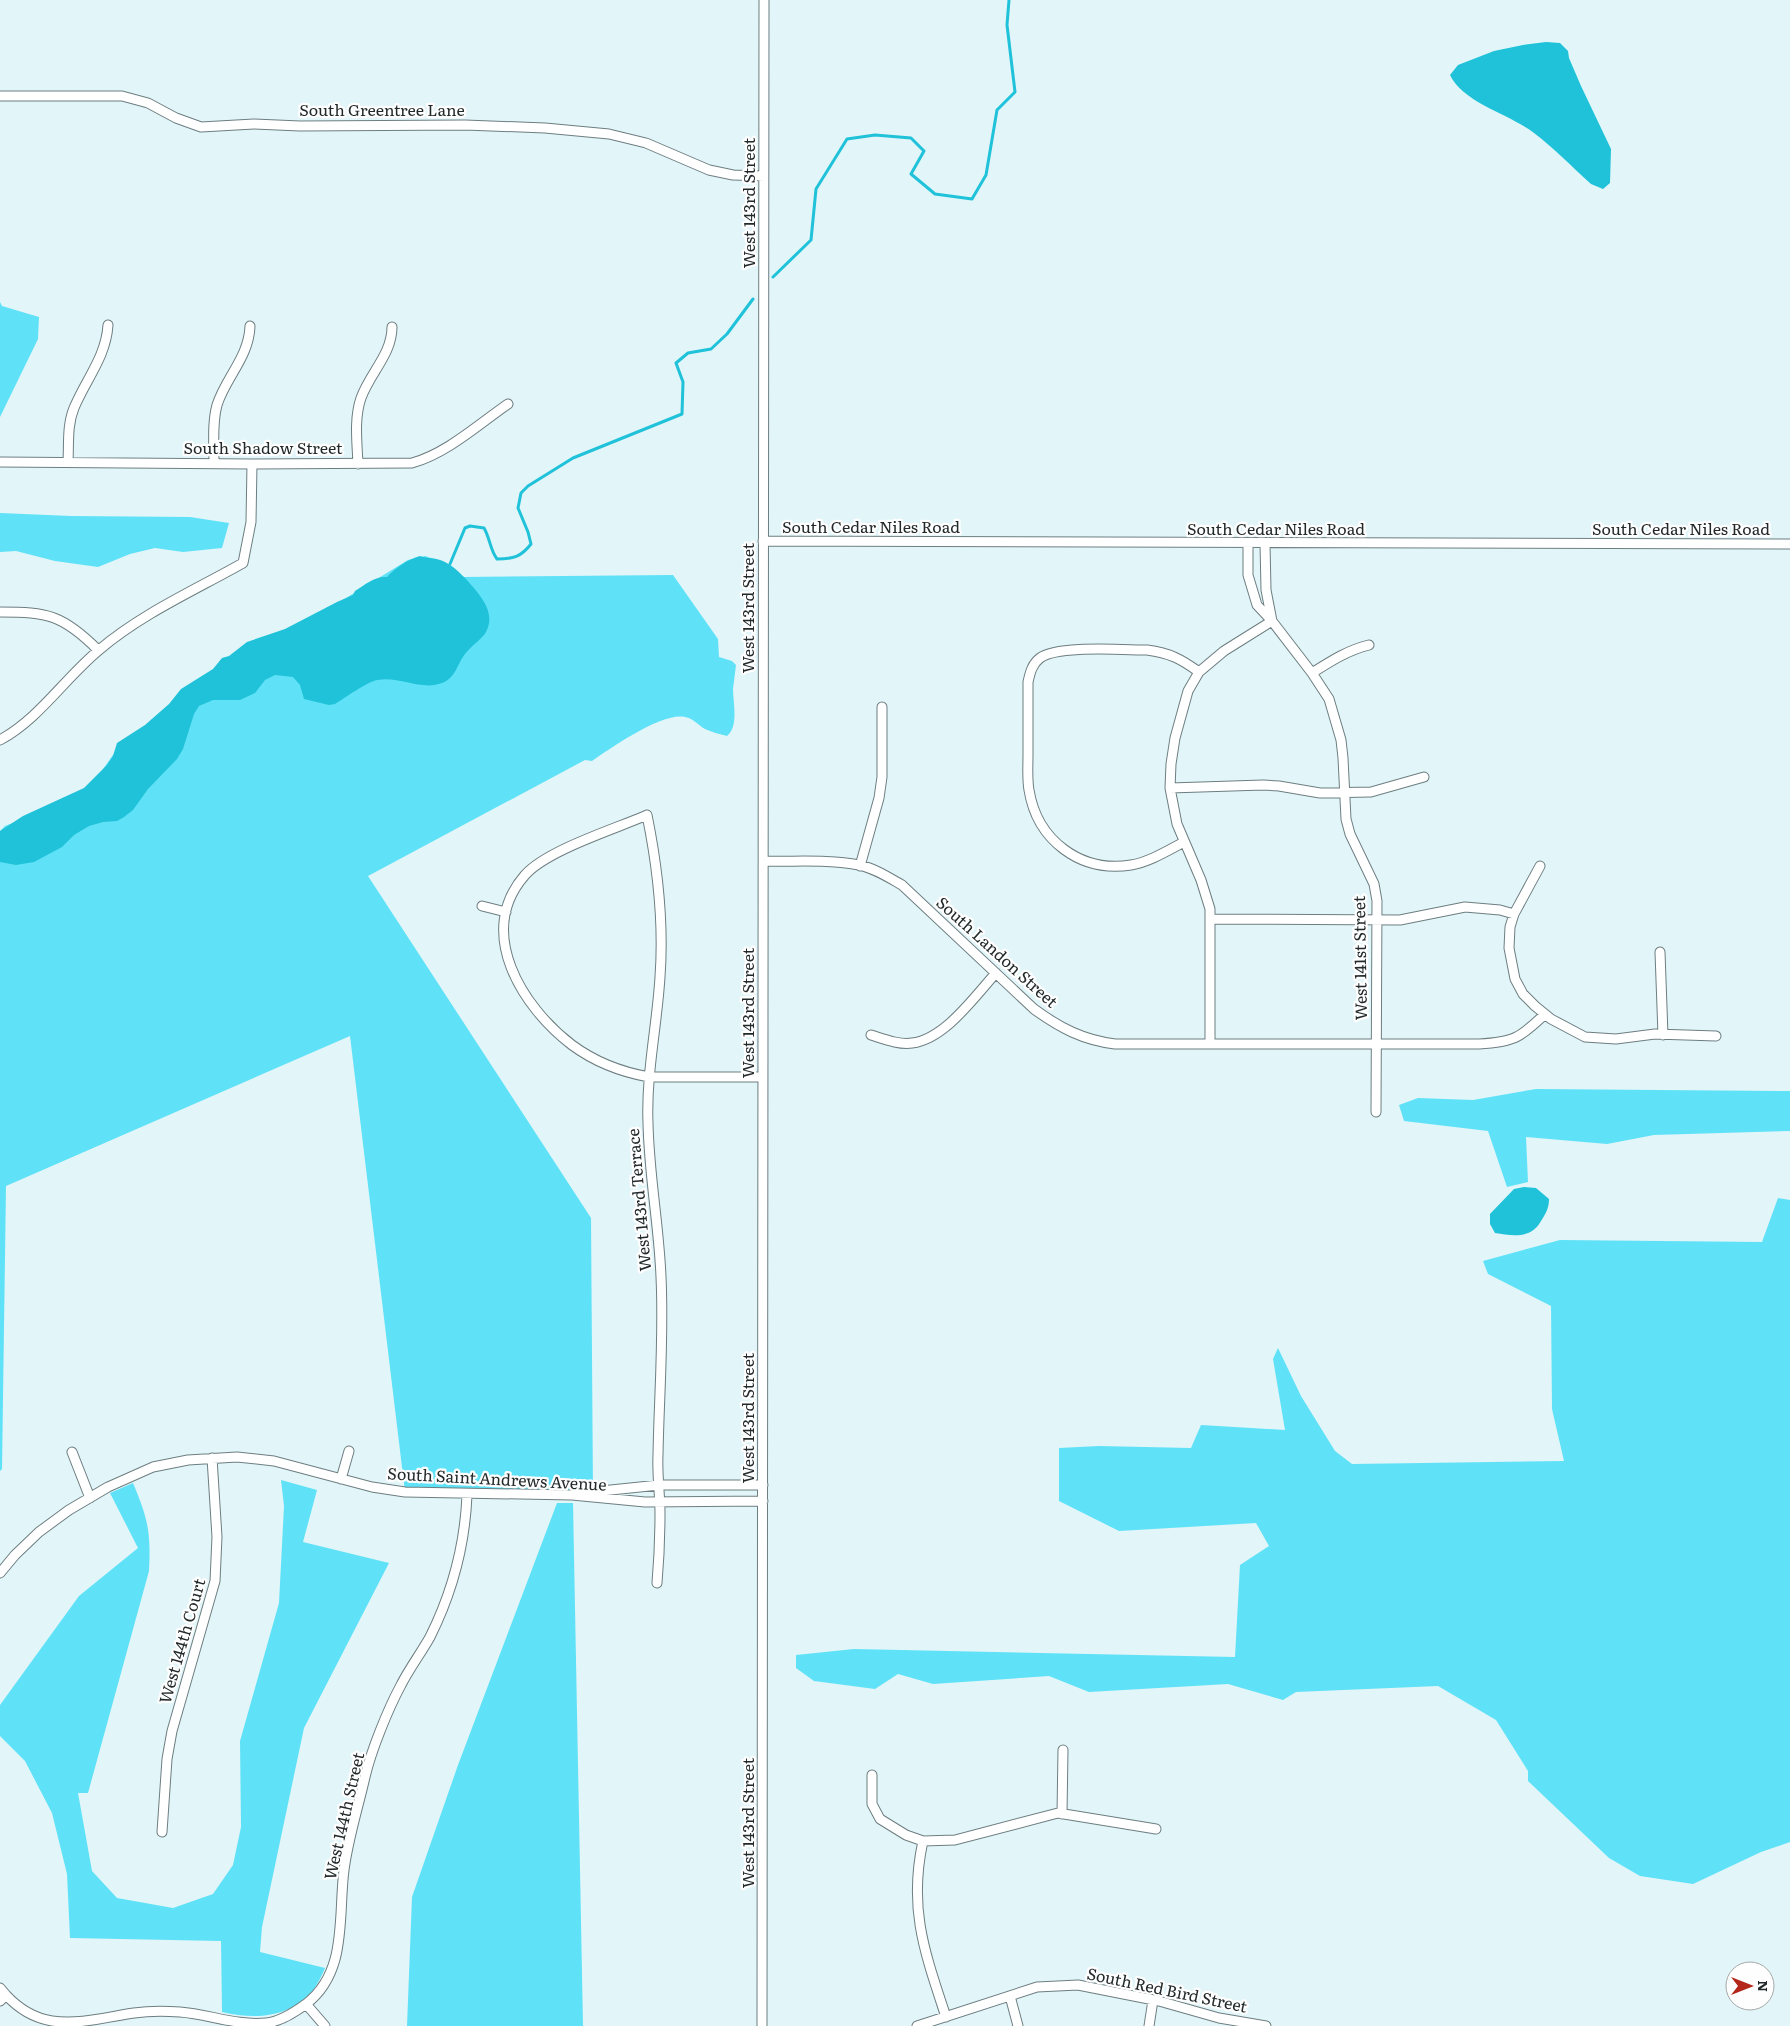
<svg xmlns="http://www.w3.org/2000/svg" width="1790" height="2026" font-family="Literata,serif">
  <rect width="100%" height="100%" fill="#e2f5f9"/>
  <path fill="#5fe2f7" d="M0,302L2,306L39,317L38,339L0,417Z
    M0,513L71,516L190,517L229,523L222,548L183,552L155,548L130,554L98,567L55,561L16,551L0,552Z
    M425,556L446,563L462,577L673,575L718,639L719,657L732,661L736,665C735,673 734,681 733,689C733,703 739,726 727,736C720,734 711,732 705,729C698,725 693,718 685,717C662,712 611,748 592,761L585,760L368,876L591,1218L593,1491L405,1492L350,1036L6,1186L2,1469L0,1471V831L5,826L85,795L122,742L315,617L408,560Z
    M1536,1089L1790,1091V1131L1654,1135L1607,1144L1526,1137L1528,1182L1507,1187L1488,1131L1404,1121L1399,1105L1418,1098L1473,1100Z
    M1778,1198L1790,1200V1842L1761,1852L1693,1884L1640,1876L1609,1858L1528,1781V1771L1496,1720L1438,1686L1296,1692L1283,1700L1228,1684L1089,1692L1049,1676L933,1684L898,1674L875,1689L814,1681L796,1668V1655L854,1649L1235,1657L1240,1565L1269,1546L1256,1523L1119,1531L1059,1501V1448L1099,1446L1191,1448L1201,1425L1285,1430L1273,1359L1278,1348L1301,1396L1335,1451L1352,1464L1564,1461L1552,1409L1551,1306L1488,1274L1483,1261L1560,1240L1762,1242Z
    M281,1480L317,1490L303,1542L389,1563L304,1728L262,1927L260,1952L325,1968C322,1975 318,1983 314,1989C290,2018 256,2020 222,2012L221,1941L70,1938L67,1874L52,1813L25,1761L0,1736V1705L79,1596L138,1548L110,1493L133,1483C148,1519 151,1532 149,1571L88,1793H78L92,1871L117,1898L173,1908L213,1894L233,1865L241,1827L240,1741L279,1603L284,1506Z
    M557,1503H573L583,2026H407L412,1897L458,1765Z"/>
  <path fill="#1fc2d9" d="M1546,42L1560,43L1568,51L1569,58L1581,86L1611,149L1610,183L1603,189L1591,184C1572,167 1554,148 1534,133C1510,114 1463,103 1450,75L1458,65L1494,51L1523,45Z
    M420,556C428,559 436,557 445,562C453,566 460,573 466,579C478,593 497,611 486,632C482,639 471,646 465,654C457,664 456,678 442,683C422,691 399,676 378,680C368,681 345,698 335,704L329,705L304,699L300,685L293,677L275,675L265,680L255,693L240,700H213L199,706L194,714L183,749L177,759L148,789L133,810L124,817L117,821L103,822L89,826L74,835L62,847L34,862L16,865L0,862V831L23,816L84,788L107,765L113,756L117,743L145,725L169,704L181,689L213,669L222,658L229,656L247,642L285,629L337,602L353,595L355,591C365,585 374,576 387,577C394,569 408,559 420,556Z
    M1524,1187L1536,1188L1549,1199C1549,1208 1546,1213 1541,1221C1531,1239 1513,1236 1495,1233L1490,1224V1214L1514,1189Z"/>
  <g fill="none" stroke-linecap="round" stroke-linejoin="round">
    <path stroke="#1fc2d9" stroke-width="3" d="M773,277L811,240L816,189L847,139L875,135L911,138L924,151L911,174L935,194L972,199L986,175L997,110L1015,92L1007,25L1009,0
      M450,564L465,528L470,526L484,528C490,538 490,550 497,559C513,559 521,557 531,544L528,532L518,508L521,493L528,486L573,458L682,414L683,382L676,363L688,353L711,349L727,334L753,299"/>
    <g stroke="#6d7e81" stroke-width="11">
      <path id="minor" d="M0,96H122L148,103L176,118L201,127L254,124L300,126L465,125L545,128L609,134L646,143L709,170L733,175L764,176
        M0,462L252,464L412,463C446,454 479,424 508,404
        M68,462C69,443 67,425 74,408C86,379 106,357 108,325
        M214,463C214,444 212,423 217,405C226,377 249,357 250,326
        M358,464C357,442 354,418 361,398C370,373 392,354 392,327
        M763,541L1790,544
        M1248,543V575L1257,605L1272,621L1312,673L1329,699L1341,740L1343,758L1346,819L1350,834L1374,884L1377,901L1376,1112
        M1265,543L1266,590L1272,621
        M0,612C48,612 63,615 98,650
        M1312,673C1331,661 1348,650 1369,645
        M0,740C39,719 65,678 99,650C141,614 195,590 243,563L251,522L252,464
        M1170,788L1263,785L1279,786L1320,793L1371,792L1424,777
        M1184,842C1167,851 1149,862 1131,865C1080,873 1037,840 1029,790C1027,779 1028,766 1028,755C1028,731 1028,707 1028,682C1030,673 1032,664 1040,658C1057,645 1124,650 1147,650C1170,653 1181,659 1199,672
        M764,861C795,862 828,859 859,865C874,868 888,877 902,885L1034,1009C1060,1028 1083,1040 1115,1044H1479C1514,1042 1520,1038 1545,1014
        M860,866L879,798L882,777V707
        M1540,866L1514,914L1510,927L1509,948L1515,979L1523,994L1535,1006L1551,1019L1585,1037L1616,1039L1655,1034L1716,1036
        M482,906L506,912
        M1210,919L1400,920L1465,907L1500,910L1514,914
        M1660,952L1663,1035
        M871,1035C884,1039 899,1045 912,1043C945,1039 975,996 996,973
        M1210,1043V909L1201,880L1177,824L1170,788L1171,764L1175,738L1188,691L1199,672L1224,651L1272,621
        M72,1452L90,1498
        M341,1479L349,1451
        M582,1493L659,1485H763
        M0,1573L15,1555L39,1532L69,1510L108,1487L153,1467L188,1460L237,1457L274,1461L372,1487L405,1492L572,1495L645,1502L763,1501
        M657,1583C659,1560 660,1537 660,1513C660,1494 657,1475 658,1455C659,1396 664,1337 661,1277C659,1226 649,1175 648,1123C646,1074 657,1026 660,977C664,922 658,869 647,815C615,829 547,850 525,875C475,932 522,1007 572,1045C595,1062 621,1072 649,1077H763
        M872,1775V1804L880,1819L906,1835L923,1841L955,1840L1058,1813L1156,1829
        M1062,1814L1063,1750
        M162,1832L167,1759L172,1731L215,1581L217,1537L212,1458
        M923,1841C908,1909 925,1953 946,2017
        M0,1988L6,1995L0,2001
        M6,1995C18,2008 34,2018 52,2021C79,2025 107,2017 134,2013C148,2011 165,2011 180,2012C208,2014 237,2026 266,2023C280,2022 295,2012 306,2004
        M1010,1996L1018,2026
        M325,2026L306,2004C348,1972 338,1916 344,1870C348,1839 358,1808 365,1777C371,1751 388,1709 401,1685C409,1669 421,1653 430,1637C452,1593 465,1544 467,1495
        M762,2026L764,0
        M917,2026L1037,1987L1078,1985L1159,2001L1219,2018L1266,2026
        M1149,2026L1153,2000"/>
    </g>
    <use href="#minor" stroke="#fff" stroke-width="9"/>
  </g>
  <g text-anchor="middle" stroke-width="4.5" stroke-linejoin="round" paint-order="stroke">
    <g font-size="16" fill="#22292a" stroke="#fefefe">
      <text x="382" y="116">South Greentree Lane</text>
      <text transform="translate(749 203) rotate(-90)" y="6">West 143rd Street</text>
      <text x="263" y="454">South Shadow Street</text>
      <text x="871" y="533">South Cedar Niles Road</text>
      <text x="1276" y="535">South Cedar Niles Road</text>
      <text x="1681" y="535">South Cedar Niles Road</text>
      <text transform="translate(748 608) rotate(-90)" y="6">West 143rd Street</text>
      <text transform="translate(997 952) rotate(42)" y="6">South Landon Street</text>
      <text transform="translate(1360 958) rotate(-91)" y="6">West 141st Street</text>
      <text transform="translate(748 1013) rotate(-90)" y="6">West 143rd Street</text>
      <text transform="translate(639 1200) rotate(-95)" y="6">West 143rd Terrace</text>
      <text transform="translate(748 1418) rotate(-90)" y="6">West 143rd Street</text>
      <text transform="translate(497 1479) rotate(3)" y="6">South Saint Andrews Avenue</text>
      <text transform="translate(182 1641) rotate(-74)" y="6">West 144th Court</text>
      <text transform="translate(344 1816) rotate(-77)" y="6">West 144th Street</text>
      <text transform="translate(748 1823) rotate(-90)" y="6">West 143rd Street</text>
      <text transform="translate(1167 1990) rotate(12)" y="6">South Red Bird Street</text>
    </g>
  </g>
  <g transform="translate(1750 1986) rotate(90)"><circle r="24" fill="#fefefe" stroke="#a6a9a9"/>
  <path d="M0-4L9 19L0 12L-9 19Z" fill="#b42619"/>
  <text y="-8" font-size="14" font-weight="bold" text-anchor="middle" fill="#22292a">N</text>
  </g>
</svg>
